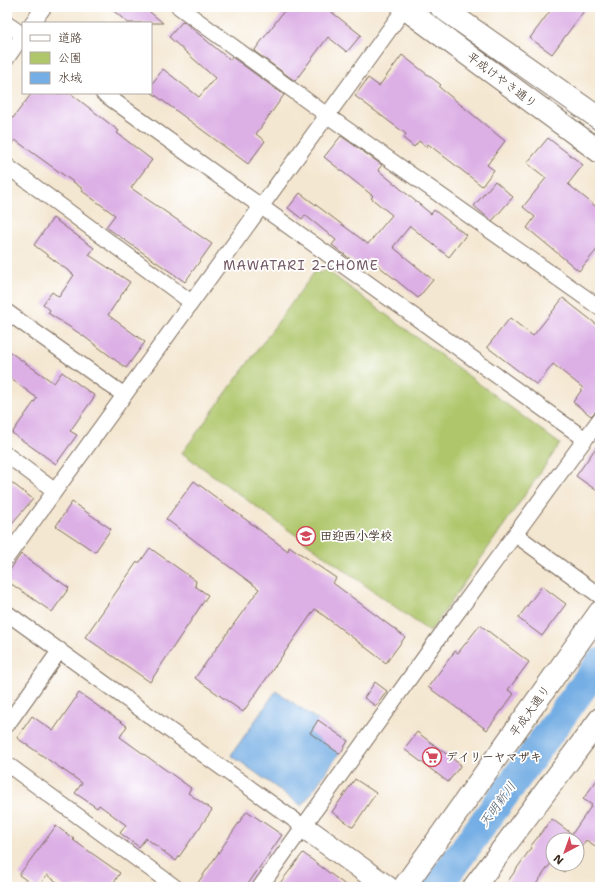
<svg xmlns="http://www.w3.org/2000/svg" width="607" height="894" font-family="'Shantell Sans','Klee One',sans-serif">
  <rect width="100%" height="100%" fill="#fff"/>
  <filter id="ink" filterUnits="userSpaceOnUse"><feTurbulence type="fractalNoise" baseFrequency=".025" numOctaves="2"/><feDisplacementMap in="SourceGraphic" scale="8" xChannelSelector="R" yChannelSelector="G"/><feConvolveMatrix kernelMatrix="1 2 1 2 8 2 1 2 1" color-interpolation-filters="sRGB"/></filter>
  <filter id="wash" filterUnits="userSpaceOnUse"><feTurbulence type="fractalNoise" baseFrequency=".012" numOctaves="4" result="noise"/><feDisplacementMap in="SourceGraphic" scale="16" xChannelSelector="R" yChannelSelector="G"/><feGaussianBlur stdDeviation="0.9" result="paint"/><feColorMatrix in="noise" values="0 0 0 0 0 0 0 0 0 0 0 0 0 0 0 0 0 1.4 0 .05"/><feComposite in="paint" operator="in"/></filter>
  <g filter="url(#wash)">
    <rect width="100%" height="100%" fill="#f4e7d1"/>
    <path fill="#afc66a" stroke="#757844" d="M325,269L560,444L430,632L182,453L316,270L321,274Z"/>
    <path fill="#74aee4" stroke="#586c81" d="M276,691L348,741L302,806L231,755Z"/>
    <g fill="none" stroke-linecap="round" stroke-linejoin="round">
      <path stroke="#74aee4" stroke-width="30" d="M437,887L600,663"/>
    </g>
    <g id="blocks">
      <path fill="#dcafe5" d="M109,7H144L163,23H128Z
        M287,7H325L361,35L347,52L328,37L295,81L254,51Z
        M553,7H587L552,54L530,38Z
        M183,21L230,60L232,57L284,95L256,134L265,141L248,164L151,92V85L163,69L199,97L215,78L169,37Z
        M402,55L441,85L439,87L505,141L487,165L494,170L482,186L428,144L426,147L419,141L414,147L403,138L406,134L355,96L368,78L379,86Z
        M32,93H70L119,131L117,133L152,160L131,188L212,244L185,282L106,227L115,215L82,191L83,189L15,140L7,150V114L13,118Z
        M341,136L382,165L378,170L431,214L434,210L466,235L449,257L410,226L393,247L433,280L418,298L369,258L362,268L332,245L336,240L305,215L302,219L288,208L300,193L368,244L392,215L371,198L373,196L324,157Z
        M548,138L583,165L568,184L600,210V246L579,271L527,228L535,217L523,207L546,178L527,163Z
        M495,181L513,197L492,221L474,206Z
        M53,218L94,248L89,255L130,282L108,315L145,342L126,368L82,335L48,313L50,310L43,304L52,292L59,297L74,275L34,245Z
        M563,298L600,327V410L596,411L591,416L573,402L583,388L553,364L537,385L487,347L510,318L533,336Z
        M7,350L54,383L62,372L95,396L70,431L77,435L56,464L12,433L37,398L7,376Z
        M600,442V493L576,476Z
        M7,479L33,499L7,529Z
        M194,481L288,551L289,546L336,578L333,583L405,637L386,663L315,609L243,712L195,678L259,589L166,519Z
        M72,502L111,529L95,552L56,526Z
        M150,548L196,581L195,586L208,595L150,682L85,637L137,562H140Z
        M21,554L69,588L52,612L7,581V574Z
        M542,586L566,604L542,636L518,618Z
        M480,625L529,662L508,690L514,694L487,730L428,687L455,651L458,653Z
        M375,682L387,691L376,706L364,698Z
        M79,693L127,726L120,737L191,788L188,793L212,810L176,861L146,838L139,847L120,833L126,825L99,805L97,808L75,793L82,783L17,738L32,716L53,731Z
        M318,720L348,741L340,754L310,733Z
        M417,732L461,765L448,782L404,749Z
        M600,776V849L586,840L577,853V840H553V864H570L564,872L551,863L534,887H504L531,848L530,847L552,819L572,834L592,805L583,799Z
        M355,779L376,793L353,827L332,812Z
        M247,811L282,835L246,887H195Z
        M56,826L74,839L73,840L120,873L111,887H64L47,875L38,887H36L19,875Z
        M303,853L348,887H277Z"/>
    </g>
  </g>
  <g filter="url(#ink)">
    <use href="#blocks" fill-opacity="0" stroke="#7c6c5d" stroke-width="1"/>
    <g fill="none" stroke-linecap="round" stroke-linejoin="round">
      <g stroke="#7c6c5d" stroke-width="17">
        <path id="street" d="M179,7L328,116L600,308
          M32,23L44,7
          M7,24L23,35
          M7,58L23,35
          M103,93L585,439
          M7,166L191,302
          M7,312L124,395
          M7,455L55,491
          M516,535L600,596
          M7,557L405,8
          M7,613L304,827
          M7,725L60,650
          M7,764L175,887
          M260,887L437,640L600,419"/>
      </g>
      <g stroke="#7c6c5d" stroke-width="24">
        <path id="secondary" d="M403,7L600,152
          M441,7L600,119
          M304,827L387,887
          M404,887L600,612
          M474,887L600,719"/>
      </g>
      <use href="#street" stroke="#fff" stroke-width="15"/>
      <use href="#secondary" stroke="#fff" stroke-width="22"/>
    </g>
  </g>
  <defs>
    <g id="school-ring" transform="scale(1)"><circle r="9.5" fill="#fff" stroke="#d1495b" stroke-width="1.5"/><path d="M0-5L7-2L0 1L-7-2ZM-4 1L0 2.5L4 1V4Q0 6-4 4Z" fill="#d1495b"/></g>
    <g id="supermarket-ring" transform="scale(1)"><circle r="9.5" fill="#fff" stroke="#d1495b" stroke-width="1.5"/><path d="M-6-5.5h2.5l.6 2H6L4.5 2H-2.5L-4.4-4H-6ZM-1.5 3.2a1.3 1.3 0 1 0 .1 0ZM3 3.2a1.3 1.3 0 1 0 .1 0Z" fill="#d1495b"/></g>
  </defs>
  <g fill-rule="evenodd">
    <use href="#school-ring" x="306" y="536"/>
    <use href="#supermarket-ring" x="432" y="757"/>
  </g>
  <g text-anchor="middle" stroke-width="3.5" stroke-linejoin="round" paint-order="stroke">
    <g font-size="12" fill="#3b2a1e" stroke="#fff">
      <text transform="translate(502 80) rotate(37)" y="4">平成けやき通り</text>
      <text transform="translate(530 711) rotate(-54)" y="4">平成大通り</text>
    </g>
    <g font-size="12" font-weight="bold" fill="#3b2a1e" stroke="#fff" text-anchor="start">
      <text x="320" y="540">田迎西小学校</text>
      <text x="446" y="761">デイリーヤマザキ</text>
    </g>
    <g font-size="13" letter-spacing="1" fill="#735964" stroke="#fff">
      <text x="301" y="270">MAWATARI 2-CHOME</text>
    </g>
    <g font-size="13" font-style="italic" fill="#525f6d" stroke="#fff">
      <text transform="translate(497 804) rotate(-54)" y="5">天明新川</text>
    </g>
  </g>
  <rect width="607" height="894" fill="none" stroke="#fff" stroke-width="24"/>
  <rect x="22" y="22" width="130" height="72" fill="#ffffff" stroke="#b1aaa5"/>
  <rect x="30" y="35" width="20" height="6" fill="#ffffff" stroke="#b1aaa5"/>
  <text x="58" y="42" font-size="12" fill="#3b2a1e">道路</text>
  <rect x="30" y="52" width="20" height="12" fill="#afc66a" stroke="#b1aaa5"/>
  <text x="58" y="62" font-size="12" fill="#3b2a1e">公園</text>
  <rect x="30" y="72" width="20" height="12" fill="#74aee4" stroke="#b1aaa5"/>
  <text x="58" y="82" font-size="12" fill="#3b2a1e">水域</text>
  <g transform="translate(565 852) rotate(221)"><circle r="19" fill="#ffffff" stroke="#b1aaa5"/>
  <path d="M0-3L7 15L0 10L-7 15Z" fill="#d1495b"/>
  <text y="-6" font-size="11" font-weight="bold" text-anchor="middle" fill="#3b2a1e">N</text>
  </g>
</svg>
